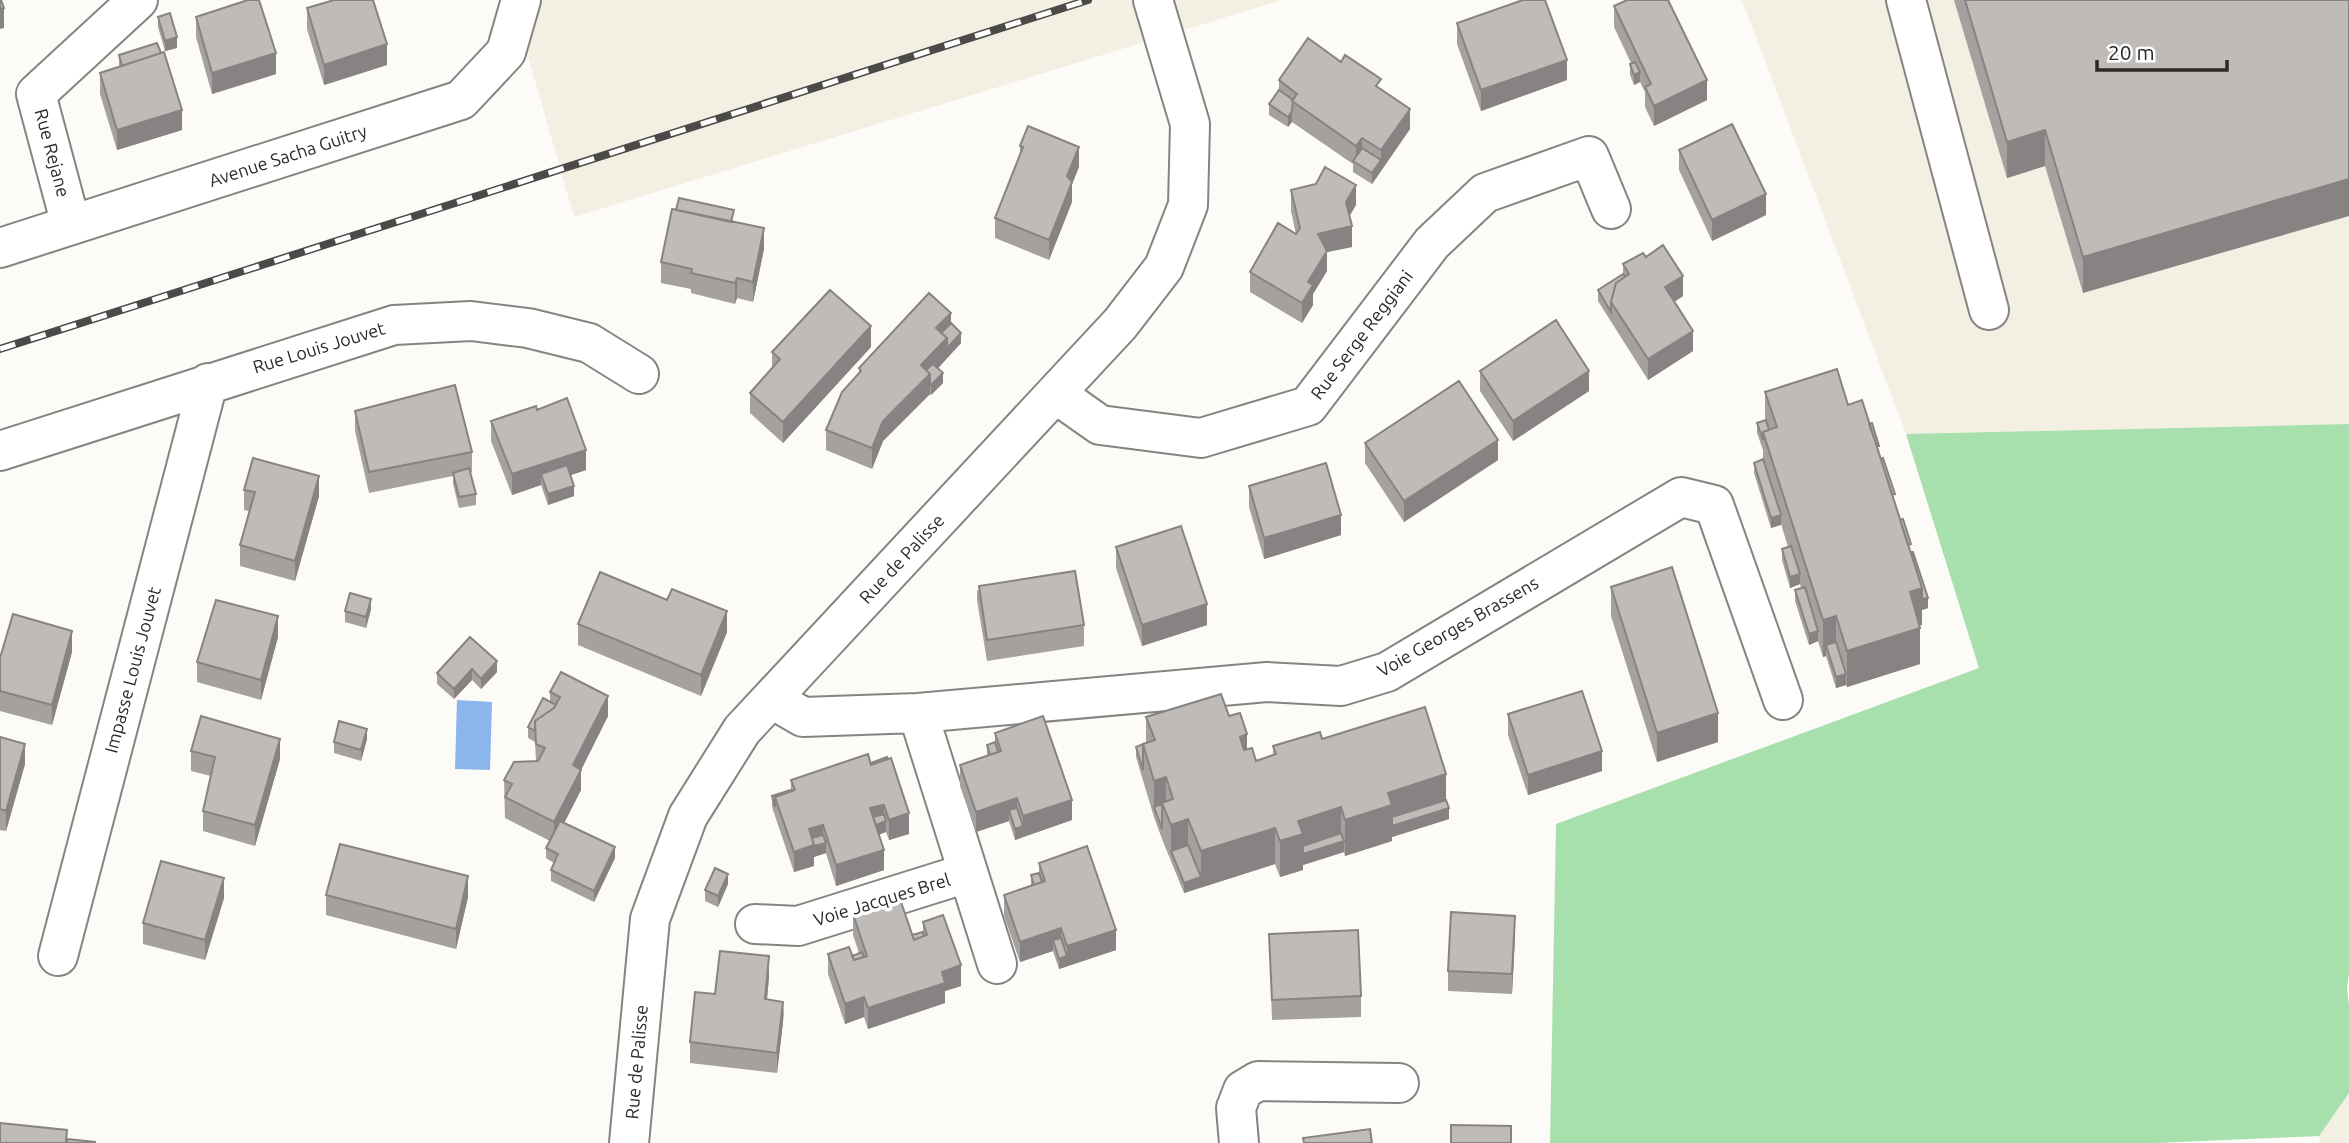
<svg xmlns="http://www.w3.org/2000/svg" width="2349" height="1143" font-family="Ubuntu,sans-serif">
  <rect width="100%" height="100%" fill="#fcfbf7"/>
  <path fill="#f3efe3" d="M512,0H1282L574,217Z
    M1742,0H2349V424L1906,434Z
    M2349,1093V1143H2320L2319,1136Z"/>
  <path fill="#a8e0ad" d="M2349,424V973L2347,989L2349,1005V1093L2319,1136L2157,1143H1550L1556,824L1979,668L1906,434Z"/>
  <path fill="#8ab5ed" d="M457,700L492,702L490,770L455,769Z"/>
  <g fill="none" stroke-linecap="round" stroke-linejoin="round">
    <g stroke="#858480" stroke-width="42">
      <path id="minor" d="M1906,0L1989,310
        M71,225L36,94L138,0
        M0,248L461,100L506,52L521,0
        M1056,394L1100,425L1201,438L1308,406L1432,243L1485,193L1589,156L1611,209
        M0,451L394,325L471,321L528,328L589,343L639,374
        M772,699L803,717L918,713L1267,682L1341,686L1387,672L1681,497L1714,505L1783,700
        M918,713L997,964
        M755,924L798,926L967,873
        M58,956L208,383
        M629,1143L650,919L688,816L742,730L1120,324L1164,267L1188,205L1190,124L1153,0
        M1239,1143L1236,1108L1243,1090L1258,1081L1399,1083"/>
    </g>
    <use href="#minor" stroke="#fff" stroke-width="38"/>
    <g stroke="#4b4a48" stroke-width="8">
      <path id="rail" d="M0,349L1088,0"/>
    </g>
    <use href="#rail" stroke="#fff" stroke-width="5" stroke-dasharray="16" stroke-linecap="butt"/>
  </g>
  <path fill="#a4a19f" d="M1954,0H2349L2083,293L2045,166L2007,178Z
    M1614,6L1707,100L1654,126L1645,107V92L1640,82L1634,85L1630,75V64L1631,63L1614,27Z
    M307,8L387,65L324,85L307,29Z
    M158,17L177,48L165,51L158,27Z
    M196,17L276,74L212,94L196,37Z
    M1457,23L1567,80L1481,111L1457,44Z
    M119,55L182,130L117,150L100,94V73L119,67Z
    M1279,80L1381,89L1410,129L1372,184L1353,172V164L1292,122L1288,127L1269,115V104L1279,90Z
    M1020,146L1079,167L1072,184V202L1049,260L995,238V218L1020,154Z
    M1679,150L1766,215L1712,241L1679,170Z
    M1291,190L1356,205L1349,216L1352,247L1327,252V271L1313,294V305L1302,323L1250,292V272L1296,234L1291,211Z
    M734,222L764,249L753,302L737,298L735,304L691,293V289L661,283V262Z
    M1646,257L1683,296L1674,302L1693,351L1648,380L1598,301V290L1623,274V264Z
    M951,323L961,343L938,368L943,383L931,395L930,394L883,441L872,469L826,450V430L859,373V368Z
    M871,347L783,443L750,413V393L772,368V352Z
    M1480,371L1589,391L1513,441L1480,391Z
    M1765,392L1848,405L1879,453L1928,608L1922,610V625H1920V664L1847,687L1846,685L1836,688L1826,656L1823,657L1818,641L1809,645L1795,601V590L1801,588L1800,584L1790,588L1782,560V549L1788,547L1781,524L1771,528L1754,473V463L1763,460V450L1757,433V423L1765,421Z
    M537,410L586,470L570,475L574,496L548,505L541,485L512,495L491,441V421Z
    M355,411L472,452V472L470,473L476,494V505L459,508L453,484V476L369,493L355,431Z
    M1365,443L1498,460L1404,522L1365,463Z
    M1249,486L1341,535L1264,559L1249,507Z
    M244,490L319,496L295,581L240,566V545L249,511L244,510Z
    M1116,547L1207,625L1142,646L1116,568Z
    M1611,587L1718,742L1657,762L1611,616Z
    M977,590L1084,625V646L987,661L977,600Z
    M371,609L366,628L345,622V611Z
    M578,624L727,632L701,696L578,645Z
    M278,637L261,700L197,682V662Z
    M470,637L497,672L481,689L472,680L454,699L437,684V673Z
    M72,652L52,725L0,711V658Z
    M550,692L608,716L581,770V790L564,823L615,858L594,902L551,881V870L554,863L546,858V848L550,841L505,818L504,780L536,761L535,742L528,738V727L550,702Z
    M1508,714L1602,771L1528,795L1508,735Z
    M1229,716L1247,749L1256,761L1273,755V746L1322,739L1446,800L1449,819L1392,837V841L1345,856L1344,852L1303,865V870L1280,877L1275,864L1184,893L1162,839L1154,817L1136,757V747L1146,743V717Z
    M995,733L1072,820L1015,840L1009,821L976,832L960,786V765L987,756V745L995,742Z
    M0,737L25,764L6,831L0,830Z
    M367,739L361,761L334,753V742Z
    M191,751L280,759L255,846L203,831V811L211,776L191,771Z
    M871,763L909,834L889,840L886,832L879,834L884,870L836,886L826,853L814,857V866L794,872L772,807V796L791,790V780Z
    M1039,863L1116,950L1059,969L1053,951L1020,962L1004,916V895L1031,886V875L1039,873Z
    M728,884L718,907L705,901V890Z
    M326,895L468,897L456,949L326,915Z
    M224,898L205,960L143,944V923Z
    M853,914L912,935L923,932V922L961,986L945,991V1003L868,1029L864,1017L845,1024L828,974V954L852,956L859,953L853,935Z
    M1269,934L1361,996V1017L1272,1020Z
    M1515,936L1512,994L1448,991V971Z
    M769,977L767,999L783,1002L784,1014L777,1073L690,1063V1042L715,994Z"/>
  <path fill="#868382" d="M4,8V28L0,29V9Z
    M177,37V48L165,51V41Z
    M387,44V65L324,85V65Z
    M276,53V74L212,94V73Z
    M1567,60V80L1481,111V90Z
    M1640,72V82L1634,85V75Z
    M1707,80V100L1654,126V106Z
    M1410,109V129L1372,184V173L1381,160V150Z
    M182,110V130L117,150V130Z
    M1292,111V122L1288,127V117Z
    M2045,130V166L2007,178V142Z
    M1362,138V158L1356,163V146Z
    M1079,147V167L1072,184V202L1049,260V240L1067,176Z
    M2349,179V216L2083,293V257Z
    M1356,185V205L1346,222V202Z
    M1766,194V215L1712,241V220Z
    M1352,226V247L1327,252V271L1313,294V305L1302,323V303L1308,282L1318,234Z
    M764,228V249L753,302V282Z
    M1683,276V296L1665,308V287Z
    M737,278V298L735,304V283Z
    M951,313V333L942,343L936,328Z
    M871,326V347L783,443V422Z
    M1693,331V351L1648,380V359Z
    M961,333V343L930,377V394L883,441L872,469V448L883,421L921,365L947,338Z
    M1589,371V391L1513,441V421Z
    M943,373V383L931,395V385Z
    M1498,440V460L1404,522V501Z
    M586,450V470L545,484L541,474V485L512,495V474Z
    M319,476V496L295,581V561Z
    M574,486V496L548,505V494Z
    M1341,515V535L1264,559V538Z
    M1781,515V525L1771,528V518Z
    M1800,574V584L1790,588V577Z
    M1922,588L1928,598V608L1922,610V625L1910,629V592Z
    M371,599V609L366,628V617Z
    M1207,604V625L1142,646V625Z
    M727,611V632L701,696V675Z
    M278,616V637L261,700V680Z
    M1836,616V652L1826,645V656L1823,657V620Z
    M1920,628V664L1847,687V651Z
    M72,631V652L52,725V705Z
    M1818,631V641L1809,645V634Z
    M497,661V672L481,689V679Z
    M472,669V680L454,699V689Z
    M1846,674V685L1836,688V677Z
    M608,696V716L573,786V765Z
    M1718,713V742L1657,762V733Z
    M367,729V739L361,761V750Z
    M1247,734V771L1240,737Z
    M280,739V759L255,846V825Z
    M25,744V764L6,831V811Z
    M1602,751V771L1528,795V775Z
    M581,770V790L554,843V822Z
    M1446,774V809L1449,808V819L1392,837V841L1345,856V820L1388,793Z
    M1166,777V813L1162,803V814L1154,807V817V781Z
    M1017,798V818L1009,810V821L976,832V812Z
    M1072,800V820L1023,837V816Z
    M884,805V822L886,821V832L873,837L870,808Z
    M1341,807V842L1344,841V852L1303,865V870L1280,877V841L1298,821Z
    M909,813V834L889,840V820Z
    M1188,819V855L1171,851V825Z
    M823,825V844L826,843V853L814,857V866L794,872V852L809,829Z
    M1023,826V837L1015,840V829Z
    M1275,828V864L1184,893V883L1201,877V851Z
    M615,847V858L594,902V891Z
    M884,850V870L836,886V865Z
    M728,874V884L718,907V896Z
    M468,876V897L456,949V929Z
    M224,878V898L205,960V940Z
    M1515,916V936L1512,994V974Z
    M1061,928V948L1053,940V951L1020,962V942Z
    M1116,930V950L1059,969V959L1067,956V946Z
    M769,956V977L766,1009L765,999Z
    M961,965V986L945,991V1003L868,1029V1008L942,972Z
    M864,997V1017L845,1024V1004Z
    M783,1002V1022L777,1073V1053Z"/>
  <path fill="#bfbbb9" stroke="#868382" stroke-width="2" d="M0,0H1L4,8L0,9Z
    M248,0H259L276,53L212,73L196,17Z
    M334,0H373L387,44L324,65L307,8Z
    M1523,0H1545L1567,60L1481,90L1457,23Z
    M1627,0H1668L1707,80L1654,106L1645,87L1651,84L1614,6Z
    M1965,0H2349V179L2083,257L2045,130L2007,142Z
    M170,13L177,37L165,41L158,17Z
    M1308,38L1341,62L1345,55L1381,79L1376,86L1410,109L1381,150L1362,138L1356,146L1292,101L1297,94L1279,80Z
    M157,43L161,53L122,66L119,55Z
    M164,52L182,110L117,130L100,73Z
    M1635,62L1640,72L1634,75L1630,64Z
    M1279,90L1293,100L1292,111L1288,117L1269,104Z
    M1732,124L1766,194L1712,220L1679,150Z
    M1028,126L1079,147L1067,176L1072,182L1049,240L995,218L1023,147L1020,146Z
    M1362,148L1381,160L1372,173L1353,161Z
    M1325,167L1356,185L1346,202L1352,226L1318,234L1327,251L1308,282L1313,285L1302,303L1250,272L1278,223L1296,234L1300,228L1291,190L1316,184Z
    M679,198L734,210L731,222L676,210Z
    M672,209L764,228L753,282L737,278L735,283L691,273L692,269L661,262Z
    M1663,245L1683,276L1665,287L1693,331L1648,359L1611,302L1616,283L1629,274L1623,264L1643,253L1646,257Z
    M1623,274L1625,277L1616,283L1611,302V312L1598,290Z
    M830,290L871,326L783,422L750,393L780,359L772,352Z
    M929,293L951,313L936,328L947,338L921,365L930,374L883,421L872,448L826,430L842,392L861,371L859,368Z
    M1556,320L1589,371L1513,421L1480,371Z
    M951,323L961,333L947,348V338L941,333Z
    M933,364L943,373L931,385L930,383V374L926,370Z
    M1837,369L1848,405L1862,400L1922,588L1910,592L1920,628L1847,651L1836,616L1823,620L1763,432L1777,427L1765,392Z
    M1459,381L1498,440L1404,501L1365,443Z
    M455,385L472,452L369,472L355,411Z
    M567,398L586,450L512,474L491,421L536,406L537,410Z
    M1766,420L1769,430L1763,432V440L1757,423Z
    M1872,423L1879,446H1877L1869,424Z
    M253,458L319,476L295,561L240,545L255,492L244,490Z
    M1883,458L1895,494L1892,495L1881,459Z
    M1763,459L1781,515L1771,518L1754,463Z
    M1326,463L1341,515L1264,538L1249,486Z
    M567,465L574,486L548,494L541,474Z
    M469,468L476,494L459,497L453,473Z
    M1903,519L1911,544L1908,545L1900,520Z
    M1181,526L1207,604L1142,625L1116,547Z
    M1791,546L1800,574L1790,577L1782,549Z
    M1911,552H1913L1928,598L1922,599V588Z
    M1672,567L1718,713L1657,733L1611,587Z
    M1075,571L1084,625L987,640L979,586Z
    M600,572L667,600L672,589L727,611L701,675L578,624Z
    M1805,587L1818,631L1809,634L1795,590Z
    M350,593L371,599L366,617L345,611Z
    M216,600L278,616L261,680L197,662Z
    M13,614L72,631L52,705L0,691V658Z
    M470,637L497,661L481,679L472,669L454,689L437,673Z
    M1836,642L1846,674L1836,677L1826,645Z
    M561,672L608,696L573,765L581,770L554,822L505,797L512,784L504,780L514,762L538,761L545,748L536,744L535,721L554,708L560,697L550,692Z
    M1582,691L1602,751L1528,775L1508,714Z
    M1221,694L1229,716L1240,713L1247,734L1240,737L1244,750L1252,748L1256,761L1276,754L1273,746L1320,732L1322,739L1425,707L1446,774L1388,793L1392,805L1345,820L1341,807L1298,821L1303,834L1280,841L1275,828L1201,851L1188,819L1171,825L1162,803L1173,799L1166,777L1154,781L1143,744L1155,740L1146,717Z
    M543,698L556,705L554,708L535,721V731L528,727Z
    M201,716L280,739L255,825L203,811L215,757L191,751Z
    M1043,716L1072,800L1023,816L1017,798L976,812L960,765L1001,751L995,733Z
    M339,721L367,729L361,750L334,742Z
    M0,737L25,744L6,811L0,809Z
    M995,742L998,752L990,755L987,745Z
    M1143,744V770L1136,747Z
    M868,754L871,765L891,758L909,813L889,820L884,805L870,808L884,850L836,865L823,825L809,829L814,845L794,852L775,797L795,790L791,780Z
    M887,757L888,759L871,765V763Z
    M791,790L792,791L775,797V807L772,796Z
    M1446,800L1449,808L1392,826V817Z
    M1162,804V829L1154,807Z
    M1017,808L1023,826L1015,829L1009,810Z
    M884,814L886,821L876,825L873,817Z
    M560,821L615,847L594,891L551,870L558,854L546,848Z
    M1341,833L1344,841L1303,854V846Z
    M823,835L826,843L814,846L812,838Z
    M340,844L468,876L456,929L326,895Z
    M1188,845L1201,877L1184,883L1171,851Z
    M1087,846L1116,930L1067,946L1061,928L1020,942L1004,895L1045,881L1039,863Z
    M161,861L224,878L205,940L143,923Z
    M715,868L728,874L718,896L705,890Z
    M1039,873L1042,882L1034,885L1031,875Z
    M900,899L914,940L927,935L923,922L943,915L961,965L942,972L945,983L868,1008L864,997L845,1004L828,954L849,947L854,960L867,956L853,914Z
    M1451,912L1515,916L1512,974L1448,971Z
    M1358,930L1361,996L1272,1000L1269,934Z
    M923,932L924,936L914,940L912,935Z
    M1061,938L1067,956L1059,959L1053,940Z
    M720,951L769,956L765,999L783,1002L777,1053L690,1042L695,992L715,994Z
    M862,952L864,957L854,960L852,956Z
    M0,1123L67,1130L66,1143H0Z
    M1451,1125L1511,1126V1143H1451Z
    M1370,1129L1372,1143H1304L1303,1138Z
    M67,1139L95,1142V1143H67Z"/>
  <g text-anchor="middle" stroke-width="7" stroke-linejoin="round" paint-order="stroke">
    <g font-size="18" fill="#2b2a29" stroke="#fff">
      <text transform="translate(52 153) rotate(75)" y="6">Rue Rejane</text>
      <text transform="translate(288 156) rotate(-18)" y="6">Avenue Sacha Guitry</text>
      <text transform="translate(1362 335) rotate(-53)" y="6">Rue Serge Reggiani</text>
      <text transform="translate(319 348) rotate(-17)" y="6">Rue Louis Jouvet</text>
      <text transform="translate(902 559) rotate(-47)" y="6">Rue de Palisse</text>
      <text transform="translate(1458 627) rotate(-30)" y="6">Voie Georges Brassens</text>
      <text transform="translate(133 670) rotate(-75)" y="6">Impasse Louis Jouvet</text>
      <text transform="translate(882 900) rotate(-17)" y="6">Voie Jacques Brel</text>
      <text transform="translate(637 1062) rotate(-85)" y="6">Rue de Palisse</text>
    </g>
  </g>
  <path d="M2097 60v10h130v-10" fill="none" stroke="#2b2a29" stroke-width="3.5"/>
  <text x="2108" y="60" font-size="21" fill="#2b2a29" stroke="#ffffff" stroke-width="5" paint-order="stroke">20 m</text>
</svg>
